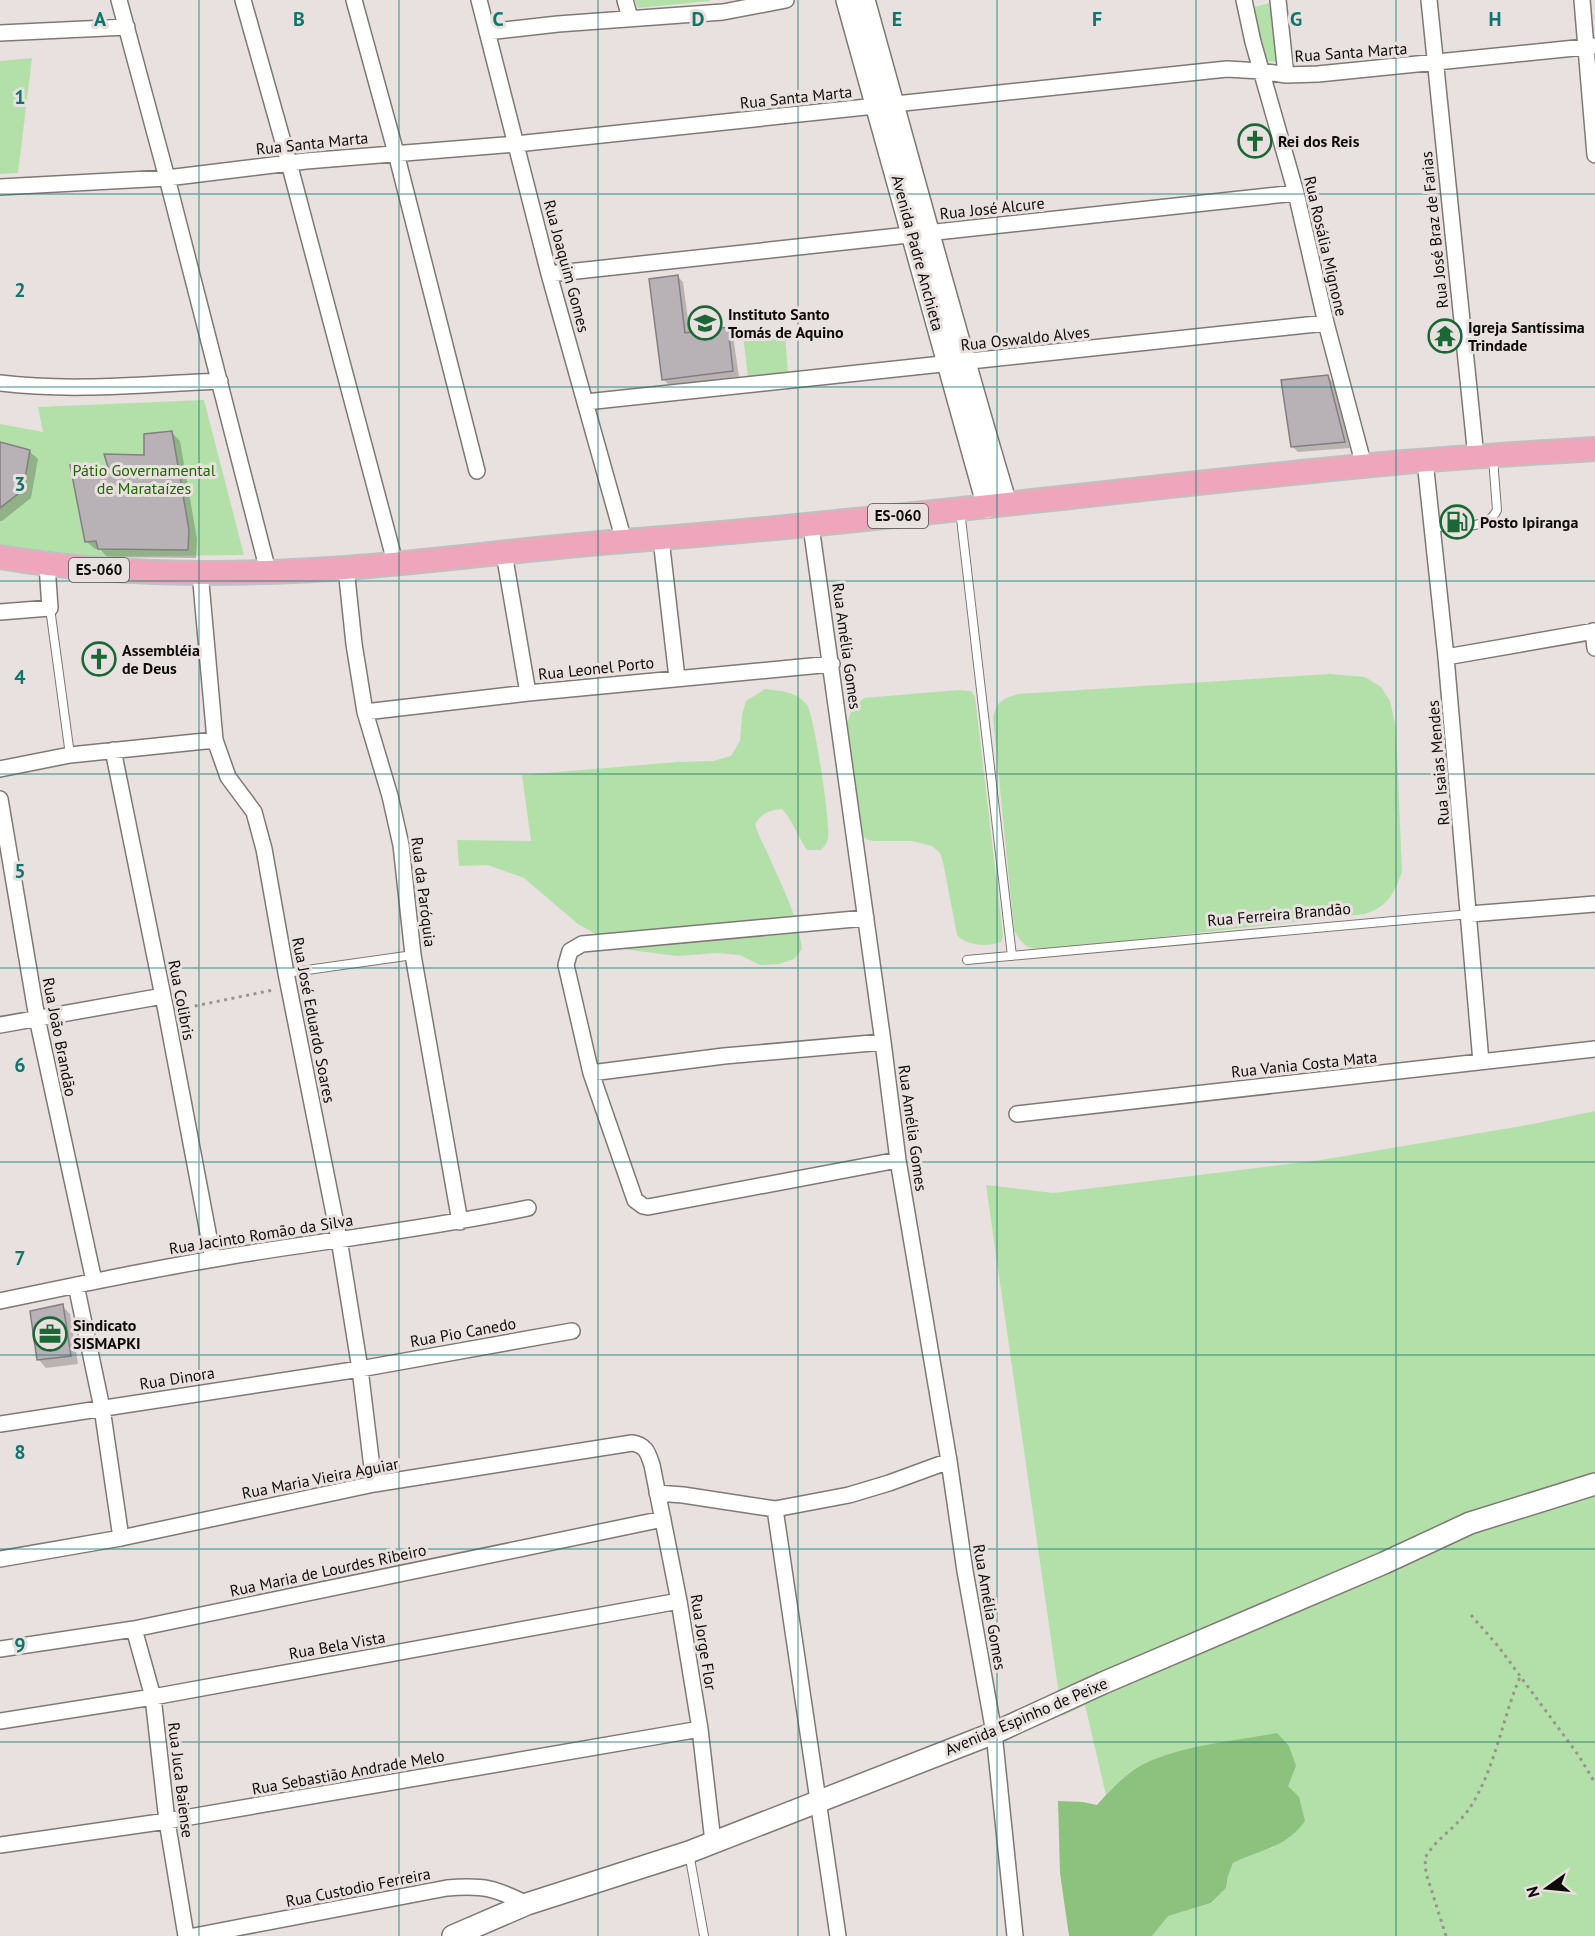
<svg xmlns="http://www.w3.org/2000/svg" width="1595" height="1936" font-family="'PT Sans',sans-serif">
  <rect width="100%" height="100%" fill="#e8e1df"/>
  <path fill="#b3e0a8" d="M635,0H709L710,1L638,8Z
    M1269,3L1273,17L1278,62L1264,61L1252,8Z
    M32,58L18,173L0,174V61Z
    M785,332L788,375L748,378L743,335Z
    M204,400L244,555L82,557L0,550V424L43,432L38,407Z
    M1330,674L1365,677L1381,687L1390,701L1396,728L1402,872C1394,894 1387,907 1365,914L1055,949C1032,949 1026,952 1014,930L993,717C998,701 1002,699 1018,694Z
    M765,689C781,691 796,691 807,705C814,714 831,825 828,839C827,843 824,847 821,850H807C798,837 793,821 782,809C770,810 762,813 755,824C759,838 765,846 770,859C783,888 798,917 802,949L794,959L779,964L760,965L740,955L717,953L677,956L622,949L578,924L524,878L488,865L459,866L457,840L531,841L522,775L678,762L713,761L731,756L740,741L742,715L746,701Z
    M959,690L971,691L975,697L1003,936L1001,942C987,947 967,946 957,935L943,862L940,853L932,846L912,841H873L866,839L861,833L847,724C850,712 854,706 864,698Z
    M1595,1111V1936H1152L1167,1916L1212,1903L1226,1888L1228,1876L1233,1863L1251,1854L1275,1847L1113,1787L1106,1795L1085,1705L1062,1716L986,1185L1053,1193L1321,1160L1528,1125Z"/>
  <path fill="#8cc27e" d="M1277,1733L1289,1746L1296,1766L1288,1786L1299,1797L1305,1821C1286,1848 1261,1849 1233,1863L1228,1876L1226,1888L1211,1903L1168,1916L1152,1936H1069L1060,1873L1058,1801L1083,1802L1097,1805C1112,1788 1129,1770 1150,1761C1190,1744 1235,1741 1277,1733Z"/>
  <path fill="#0003" d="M677,276L683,282L690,334L727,329L733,335L739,377L669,385L663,379Z
    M1328,377L1334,383L1350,448L1298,452L1292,446Z
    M171,432L180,441L197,539L196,558L107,557L100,549H95L86,541L80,466L86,472L110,468L146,456Z
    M0,444L29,451L38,459L31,498L2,521H0Z
    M62,1306L70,1314L78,1364L46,1368L38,1359Z"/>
  <path fill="#b8b2b6" stroke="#837e82" stroke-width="1.5" d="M678,275L685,333L728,327L733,371L662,380L649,279Z
    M1328,375L1345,442L1291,447L1281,380Z
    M172,431L189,530L188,550L98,549L96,541L85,542L70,465H80L83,471L108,467L104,454L144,455V434Z
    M0,442L30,450L23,490L0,508Z
    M63,1304L71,1356L37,1360L30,1311Z"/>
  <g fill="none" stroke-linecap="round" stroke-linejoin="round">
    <g stroke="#7f7976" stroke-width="10">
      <path id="lane" d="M960,510L1012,956
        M1433,527C1452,526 1488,531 1497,510L1493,458
        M50,608L70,755
        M967,960L1470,914
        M286,973L413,955
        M689,1853L704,1936"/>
    </g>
    <g stroke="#7f7976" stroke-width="18">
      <path id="street" d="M119,0L167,178L268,571
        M243,0L289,163L395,562
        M354,0L396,153L477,471
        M479,0L549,274L624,541
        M625,0L630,18
        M1244,0L1253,42L1296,193L1326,323L1364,466
        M1278,0L1286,75
        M1429,0L1476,457
        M1582,0L1595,155
        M487,32L558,24L723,12L786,0
        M0,33L127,27
        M0,187L167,178L306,161L516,144L1227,69L1261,71L1286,75L1318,74L1595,46
        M549,274L1296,193
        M0,383C72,392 148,384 220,381
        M586,402L1326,323
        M1425,461L1446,657L1481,1062
        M811,526L883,1042L898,1160L949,1461L965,1571L994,1733L1015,1936
        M661,539L677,678
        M504,553L528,693
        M346,568L354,644L365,712L390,796L401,845L413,955L460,1222
        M200,572L215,740L228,777L254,812L264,849L286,973L339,1239L360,1369L374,1484
        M0,612L50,608L47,565
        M1593,631L1595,648
        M1446,657L1595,631
        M365,712L528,693L832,664
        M113,750L166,1011L213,1259
        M0,769L70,755L215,740
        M0,799L37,1018L94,1281
        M1470,914L1595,904
        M866,918L582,944L570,951L566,965L591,1073L635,1200L643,1206L648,1207L898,1160
        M0,1025L163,996
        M591,1073L724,1056L883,1042
        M1017,1114L1595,1049
        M76,1285L102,1408L121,1538
        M0,1301C71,1286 142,1271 214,1259C318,1241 424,1230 528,1208
        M0,1424L360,1369L572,1331
        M657,1493L683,1495L775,1509L838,1936
        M775,1509L849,1495L889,1483L949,1461
        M0,1559L121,1538L374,1484L632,1443C646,1445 648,1453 652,1465L679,1601L700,1729L713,1842
        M134,1629L153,1697L167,1821L186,1936
        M0,1649L134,1629L663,1519
        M0,1721L153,1697L679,1601
        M0,1845L167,1821L700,1729
        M194,1936L447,1888C484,1885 495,1888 527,1904"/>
    </g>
    <g stroke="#7f7976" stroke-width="24">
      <path id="secondary" d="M847,0L988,507
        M864,0C911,168 956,337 1006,504
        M453,1936L527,1904L689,1852L994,1733L1103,1683L1384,1563L1470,1523L1595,1484"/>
    </g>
    <g stroke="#c0c0c0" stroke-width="26">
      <path id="primary" d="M0,557C113,576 230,576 345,568C439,561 532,548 625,541C872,522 1116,490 1362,466C1440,458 1517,454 1595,449"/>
    </g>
    <path stroke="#999492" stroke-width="3" stroke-dasharray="3 4.5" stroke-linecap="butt" d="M180,1009L273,990
      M1471,1615L1498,1646L1579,1756L1595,1783
      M1446,1936L1426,1873L1425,1858C1436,1838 1459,1826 1471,1806C1496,1766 1502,1719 1520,1677"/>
    <use href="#lane" stroke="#fff" stroke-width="8"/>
    <use href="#street" stroke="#fff" stroke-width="15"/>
    <use href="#secondary" stroke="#fff" stroke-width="21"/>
    <use href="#primary" stroke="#efa5bc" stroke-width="22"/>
  </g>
  <path fill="none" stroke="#0f766e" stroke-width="1.5" stroke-opacity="0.55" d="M199,0V1936M399,0V1936M598,0V1936M798,0V1936M997,0V1936M1196,0V1936M1396,0V1936M0,194H1595M0,387H1595M0,581H1595M0,774H1595M0,968H1595M0,1162H1595M0,1355H1595M0,1549H1595M0,1742H1595"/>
  <defs>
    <g id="church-ring" transform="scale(1.725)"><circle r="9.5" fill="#e8e1df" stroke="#1b6736" stroke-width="1.5"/><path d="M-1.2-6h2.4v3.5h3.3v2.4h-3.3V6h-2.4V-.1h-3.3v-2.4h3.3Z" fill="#1b6736"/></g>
    <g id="school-ring" transform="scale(1.725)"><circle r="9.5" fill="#e8e1df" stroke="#1b6736" stroke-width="1.5"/><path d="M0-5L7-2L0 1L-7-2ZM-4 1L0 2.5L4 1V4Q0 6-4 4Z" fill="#1b6736"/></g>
    <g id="temple-ring" transform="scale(1.725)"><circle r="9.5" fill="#e8e1df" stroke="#1b6736" stroke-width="1.5"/><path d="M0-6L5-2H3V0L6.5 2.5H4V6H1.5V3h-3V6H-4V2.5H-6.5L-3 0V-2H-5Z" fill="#1b6736"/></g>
    <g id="fuel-ring" transform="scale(1.725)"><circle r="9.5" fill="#e8e1df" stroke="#1b6736" stroke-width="1.5"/><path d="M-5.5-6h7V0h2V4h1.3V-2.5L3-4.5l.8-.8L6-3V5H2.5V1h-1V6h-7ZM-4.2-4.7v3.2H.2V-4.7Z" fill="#1b6736"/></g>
    <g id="office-ring" transform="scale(1.725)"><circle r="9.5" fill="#e8e1df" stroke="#1b6736" stroke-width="1.5"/><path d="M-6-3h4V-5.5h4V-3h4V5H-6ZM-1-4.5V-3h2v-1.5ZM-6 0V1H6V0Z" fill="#1b6736"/></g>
  </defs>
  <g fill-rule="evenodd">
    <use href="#church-ring" x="1255" y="141"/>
    <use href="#school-ring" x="705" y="323"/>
    <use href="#temple-ring" x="1445" y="336"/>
    <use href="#fuel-ring" x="1457" y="522"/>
    <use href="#church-ring" x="99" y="659"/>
    <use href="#office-ring" x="50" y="1334"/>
  </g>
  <g text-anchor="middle" stroke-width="6" stroke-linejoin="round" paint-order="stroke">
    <g fill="#e8e1df" stroke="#4f4c4b" stroke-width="1.5">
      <rect x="868" y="504" width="60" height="24" rx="4.5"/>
      <rect x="69" y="558" width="60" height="24" rx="4.5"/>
    </g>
    <g font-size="15" font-weight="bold" fill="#0e0c0b">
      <text x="898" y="521">ES-060</text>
      <text x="99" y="575">ES-060</text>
    </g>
    <g font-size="16" fill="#0e0c0b" stroke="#e8e1df">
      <text transform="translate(1351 52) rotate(-4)" y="6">Rua Santa Marta</text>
      <text transform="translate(796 97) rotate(-6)" y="6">Rua Santa Marta</text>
      <text transform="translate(312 143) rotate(-6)" y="6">Rua Santa Marta</text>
      <text transform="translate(992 208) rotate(-6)" y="6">Rua José Alcure</text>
      <text transform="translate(1434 230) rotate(-96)" y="6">Rua José Braz de Farias</text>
      <text transform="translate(1326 246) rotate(77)" y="6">Rua Rosália Mignone</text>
      <text transform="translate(918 253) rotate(75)" y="6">Avenida Padre Anchieta</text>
      <text transform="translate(567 266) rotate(75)" y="6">Rua Joaquim Gomes</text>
      <text transform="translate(1025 338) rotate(-6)" y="6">Rua Oswaldo Alves</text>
      <text transform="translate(847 646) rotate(82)" y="6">Rua Amélia Gomes</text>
      <text transform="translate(596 668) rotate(-6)" y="6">Rua Leonel Porto</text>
      <text transform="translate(1438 763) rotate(-95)" y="6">Rua Isaias Mendes</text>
      <text transform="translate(424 892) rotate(83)" y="6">Rua da Paróquia</text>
      <text transform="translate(1279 914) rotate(-5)" y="6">Rua Ferreira Brandão</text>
      <text transform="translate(182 1000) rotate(79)" y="6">Rua Colibris</text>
      <text transform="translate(314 1020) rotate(79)" y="6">Rua José Eduardo Soares</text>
      <text transform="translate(60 1037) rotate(79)" y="6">Rua João Brandão</text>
      <text transform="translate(1304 1064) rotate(-6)" y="6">Rua Vania Costa Mata</text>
      <text transform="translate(913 1128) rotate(82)" y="6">Rua Amélia Gomes</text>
      <text transform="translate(261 1234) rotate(-9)" y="6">Rua Jacinto Romão da Silva</text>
      <text transform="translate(463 1332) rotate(-10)" y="6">Rua Pio Canedo</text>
      <text transform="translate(177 1378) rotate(-9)" y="6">Rua Dinora</text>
      <text transform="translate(320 1478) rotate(-11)" y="6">Rua Maria Vieira Aguiar</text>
      <text transform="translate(328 1570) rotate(-12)" y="6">Rua Maria de Lourdes Ribeiro</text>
      <text transform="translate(990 1607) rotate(80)" y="6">Rua Amélia Gomes</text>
      <text transform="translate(704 1642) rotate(81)" y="6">Rua Jorge Flor</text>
      <text transform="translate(337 1645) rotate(-10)" y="6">Rua Bela Vista</text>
      <text transform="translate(1026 1716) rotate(-23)" y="6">Avenida Espinho de Peixe</text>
      <text transform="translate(348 1772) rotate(-10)" y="6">Rua Sebastião Andrade Melo</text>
      <text transform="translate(181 1780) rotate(83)" y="6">Rua Juca Baiense</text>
      <text transform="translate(358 1887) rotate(-11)" y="6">Rua Custodio Ferreira</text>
    </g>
    <g font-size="16" font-weight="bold" fill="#0e0c0b" stroke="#e8e1df" text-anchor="start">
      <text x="1278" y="147">Rei dos Reis</text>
      <text x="728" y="320">Instituto Santo<tspan x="728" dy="18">Tomás de Aquino</tspan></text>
      <text x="1468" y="333">Igreja Santíssima<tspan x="1468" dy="18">Trindade</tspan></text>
      <text x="1480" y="528">Posto Ipiranga</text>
      <text x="122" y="656">Assembléia<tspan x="122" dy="18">de Deus</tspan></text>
      <text x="73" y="1331">Sindicato<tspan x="73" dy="18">SISMAPKI</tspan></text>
    </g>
    <g font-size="16" fill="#216604" stroke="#e8e1df">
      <text x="144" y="476">Pátio Governamental<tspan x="144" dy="18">de Marataízes</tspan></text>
    </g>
  </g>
  <g font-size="20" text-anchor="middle" font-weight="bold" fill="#0f766e" stroke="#e8e1df" stroke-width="6" stroke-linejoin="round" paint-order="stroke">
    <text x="100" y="26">A</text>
    <text x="299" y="26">B</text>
    <text x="498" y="26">C</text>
    <text x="698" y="26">D</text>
    <text x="897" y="26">E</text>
    <text x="1097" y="26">F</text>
    <text x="1296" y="26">G</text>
    <text x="1495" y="26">H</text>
    <text x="20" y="104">1</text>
    <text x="20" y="297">2</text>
    <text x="20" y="491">3</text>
    <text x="20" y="684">4</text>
    <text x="20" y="878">5</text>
    <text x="20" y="1072">6</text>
    <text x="20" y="1265">7</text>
    <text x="20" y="1459">8</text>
    <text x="20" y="1652">9</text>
  </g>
  <g transform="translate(1547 1888) rotate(255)" stroke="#e8e1df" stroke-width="4.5" paint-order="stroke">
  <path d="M0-4.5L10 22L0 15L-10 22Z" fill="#0e0c0b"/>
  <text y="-9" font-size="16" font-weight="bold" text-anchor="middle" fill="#0e0c0b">N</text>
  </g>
</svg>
